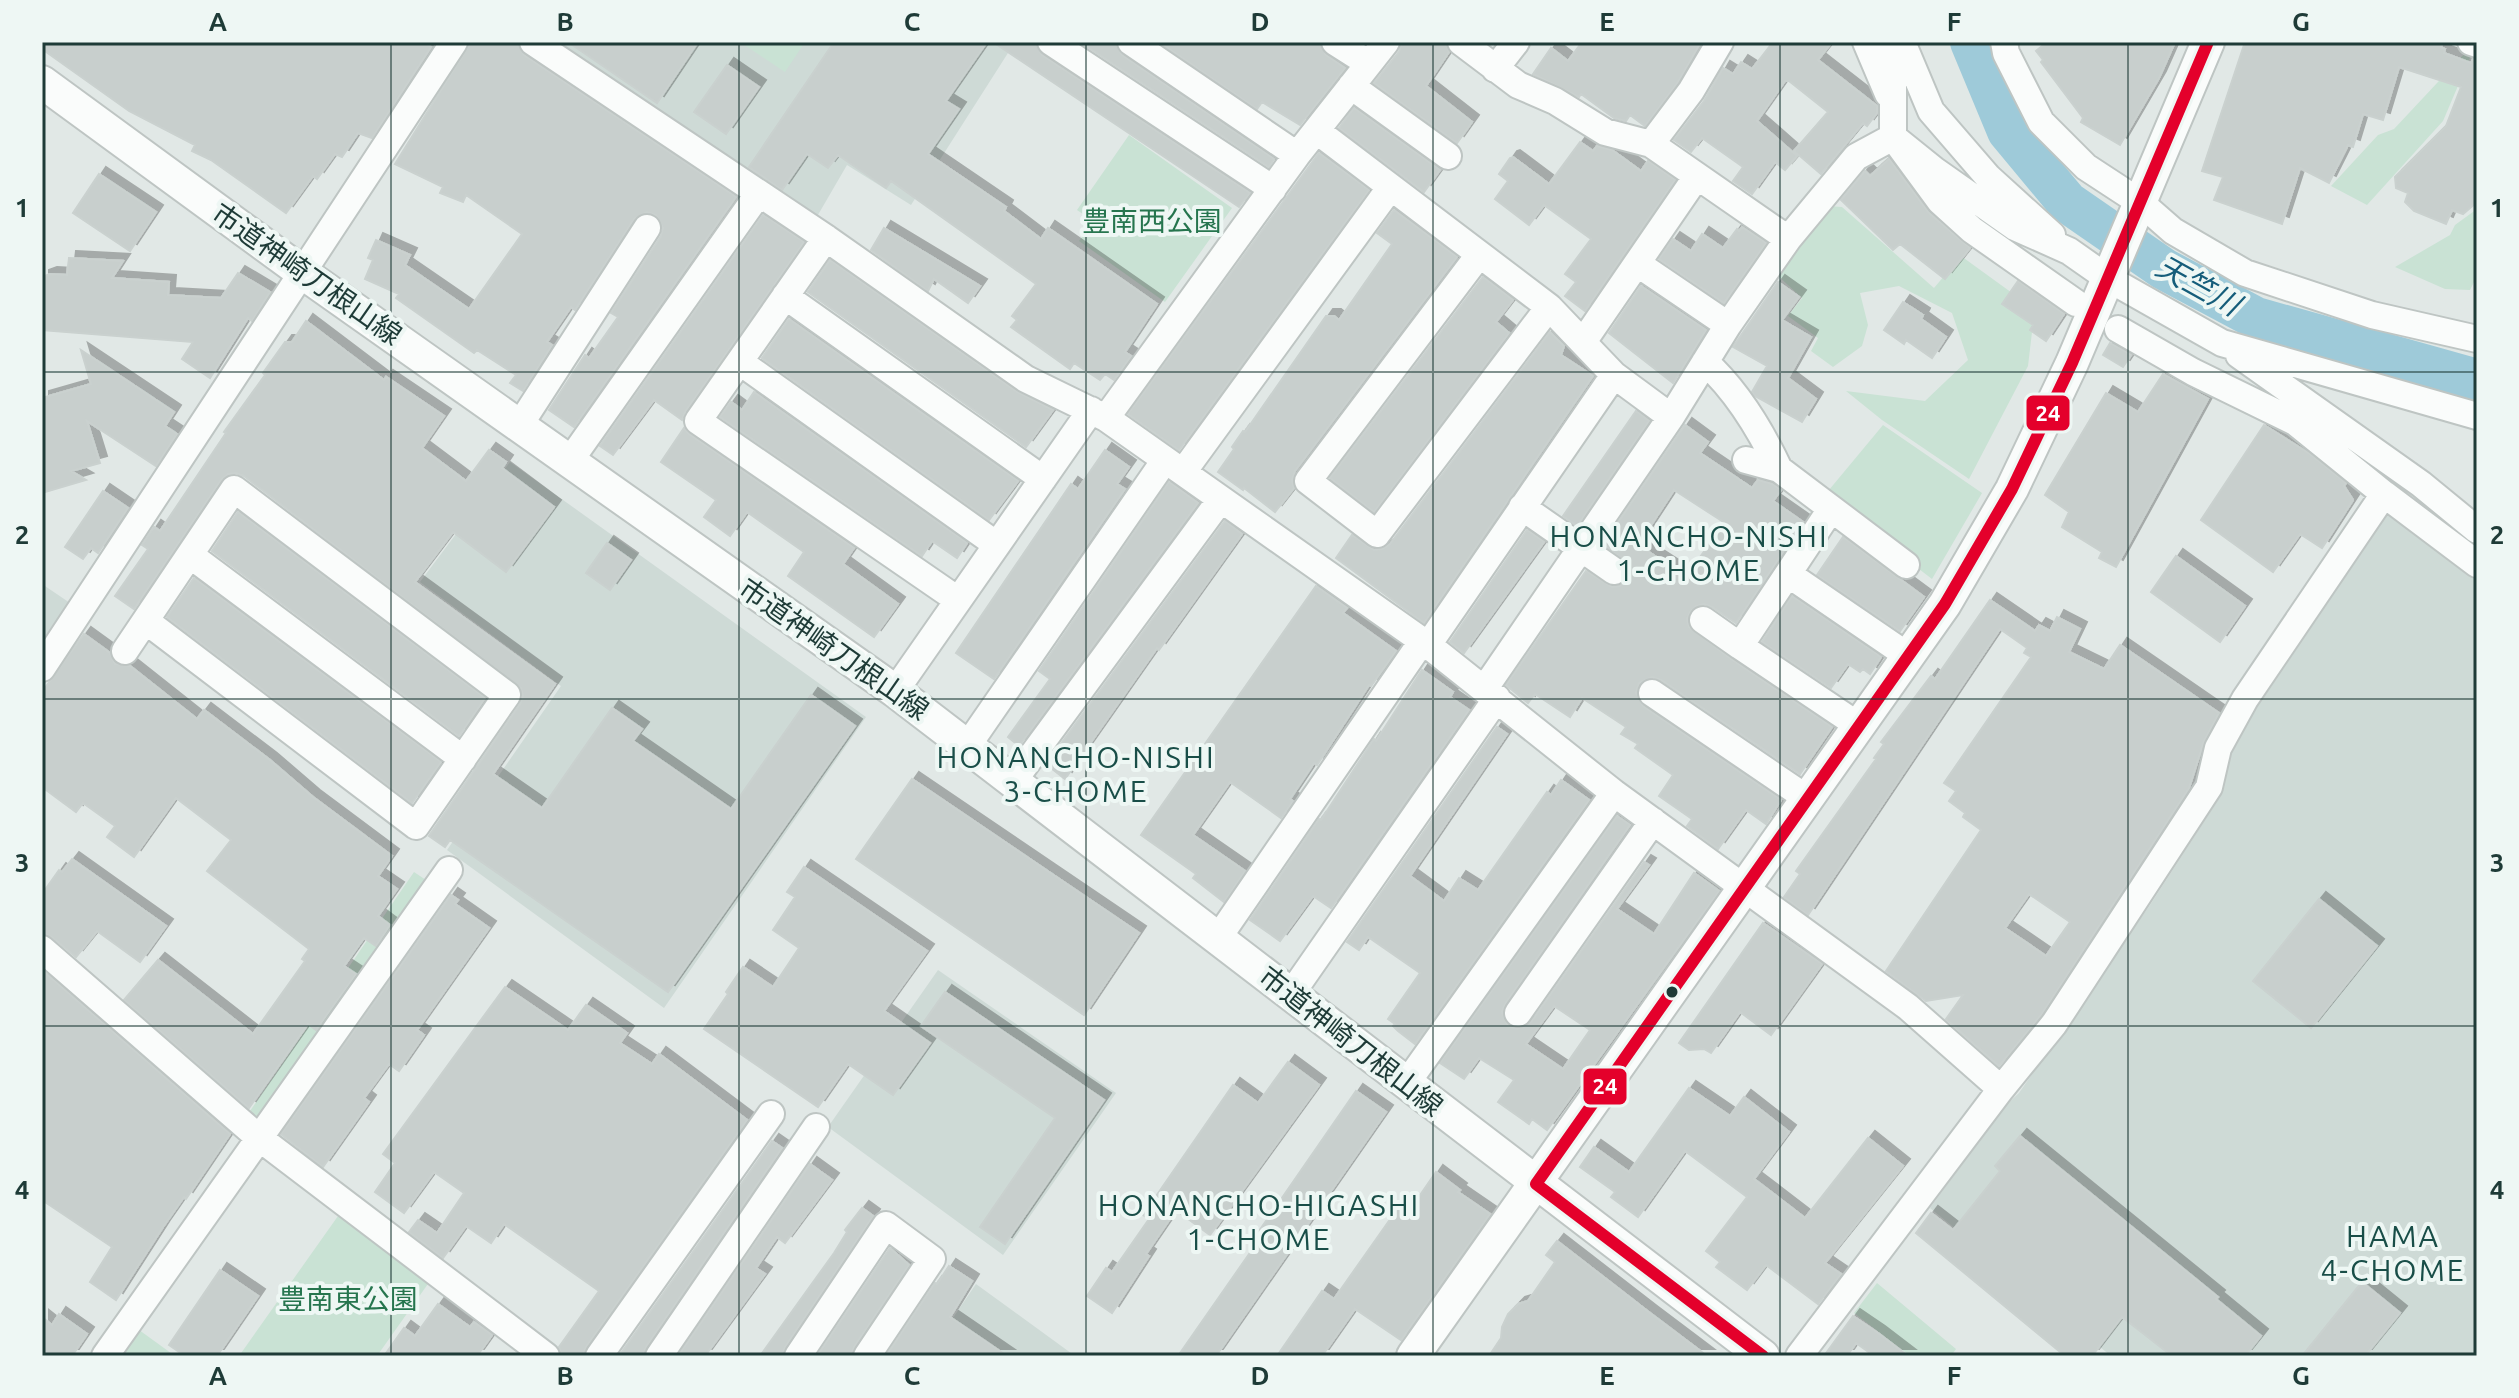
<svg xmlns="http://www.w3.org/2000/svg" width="2519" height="1398" font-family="Ubuntu,'Noto Sans JP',sans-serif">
  <defs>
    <filter id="shadow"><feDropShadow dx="7" dy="-7" stdDeviation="0" flood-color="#0004"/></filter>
  </defs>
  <rect width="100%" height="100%" fill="#e1e8e6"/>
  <path fill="#cedad6" d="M548,42H1015L911,205L847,165L815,220Z
    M510,462L866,717L664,1008L447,850L561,686L420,582Z
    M2392,512L2477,579V1356H2111L1930,1208L2004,1107L2019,1093L2150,905L2220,797L2231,746L2388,513Z
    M42,584L70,603L42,646Z
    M938,970L1116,1093L1003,1255L828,1127Z
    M976,1284L1075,1356H927Z"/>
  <path fill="#c9e2d4" d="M740,42H805L785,72Z
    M2467,51L2472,53L2443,121L2367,205L2331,186L2378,135L2394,129Z
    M1129,135L1232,208L1165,302L1079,241L1093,221L1077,210Z
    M1828,206L1842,207L1934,288L1961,256L2019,298L2034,315L2028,366L1969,479L1882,420L1846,391L1925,401L1968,360L1952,313L1899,286L1860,293L1868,325L1862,346L1833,367L1811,351L1818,338L1788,316L1802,298L1775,273Z
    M2477,209V276L2470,290L2445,289L2395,267L2450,235L2455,225Z
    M1883,425L1982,493L1932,579L1824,496Z
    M414,872L429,882L258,1121L248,1114Z
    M338,1216L430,1281L377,1356H239Z
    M1877,1283L1956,1349L1951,1356H1910L1854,1313Z
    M135,1327L175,1356H115Z"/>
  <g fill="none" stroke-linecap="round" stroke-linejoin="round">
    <path stroke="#9ecad9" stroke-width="42" d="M1971,42L2008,131L2067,202L2164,269L2256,318L2477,380"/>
  </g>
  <path fill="#c8cfcd" stroke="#cad1cf" stroke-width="2" fill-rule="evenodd" filter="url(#shadow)" d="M42,42H423L431,47L372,138L358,133L342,157L335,154L317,179L313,176L286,213L211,160L192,151L195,145L129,111L42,49Z
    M471,42H517L524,55L736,197L574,427L549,410L585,355L589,358L618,317L611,313L661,236L663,228L656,215L647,212L634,219L575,310L571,307L547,342L552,345L523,391L510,383L516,375L477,350L474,353L396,298L399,294L365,279L373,260L368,258L376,240L410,255L405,265L469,309L522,234L466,195L463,202L440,193L443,187L395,164Z
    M568,42H698L657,103Z
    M834,42H987L946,101L959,109L928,154L1006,207L1004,211L1041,239L1048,228L1157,304L1125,352L1131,356L1114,380L1105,374L1100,380L1074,363L1070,369L1011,327L1017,320L1012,316L1036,284L891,181L886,188L838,155L828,168L807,154L782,190L749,167Z
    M993,42H1035L1042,55L1250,193L1239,207Z
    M1080,42H1115L1122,55L1274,159L1269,167Z
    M1159,42H1319L1326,55L1345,68L1300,125L1262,102L1257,109Z
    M1402,42H1441L1446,45L1449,52L1426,86L1472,122L1457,143L1374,83L1399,52Z
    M1582,42H1701L1678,82L1645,126L1630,115L1626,121L1614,118L1581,94L1579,97L1533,74L1551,48L1568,61Z
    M1773,42H1832L1818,60L1877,106V113L1867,126L1863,123L1821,174L1794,151L1828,112L1789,81H1785L1757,121L1797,156L1785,170L1775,162L1752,194L1733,181L1743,167L1702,138L1691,152L1674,140L1704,101L1723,68L1733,74L1741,62L1752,69Z
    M2047,42H2175L2159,78L2120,145L2081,122L2083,118L2041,62L2043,60L2036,51Z
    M2245,42H2442L2441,47L2445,49L2444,53L2471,63L2473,59L2477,60V202L2463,214L2452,210L2446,224L2414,211L2405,202L2408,193L2396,188L2395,177L2446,126L2461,87L2399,67L2383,120L2363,114L2353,147L2348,145L2329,183L2300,168L2282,224L2214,200L2223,177L2202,171Z
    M727,65L759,87L726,134L694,112Z
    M1354,108L1440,170L1424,192L1339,128Z
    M1580,142L1593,151L1597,146L1612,150L1641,171L1648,161L1675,180L1585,311L1565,296L1576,282L1565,274L1591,239L1544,205L1529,225L1495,199L1508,181L1499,174L1510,158L1513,157L1549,184Z
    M1319,153L1369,190L1179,450L1128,414Z
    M1889,159L1929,213L1970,248L1945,279L1900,244L1893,250L1841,200L1865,171L1870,176Z
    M99,174L156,212L130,251L73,213Z
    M1394,210L1457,257L1295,471L1292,480L1294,488L1275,512L1244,488L1243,490L1218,472L1234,449L1232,447L1243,431L1245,432L1326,316H1334L1339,320L1392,244L1377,233Z
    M763,215L804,242L685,412L682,420L654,400L613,455L600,446Z
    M1742,227L1766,243L1724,303L1659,259L1673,239L1691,251L1702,234L1723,248L1737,229L1739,231Z
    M884,228L980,286L968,303L934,279L928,291L871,250Z
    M69,258L123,261L112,278L169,282L168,295L221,298L238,273L270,292L252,321L248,318L210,378L182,359L193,342L42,330V277L50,274L67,275Z
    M830,260L1017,392L1053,410L1026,447L808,292Z
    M1483,277L1513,300L1496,322L1509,333L1374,512L1330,478Z
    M2018,281L2064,314L2046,341L2030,330L2033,325L2002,304Z
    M1778,282L1799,297L1782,320L1811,337L1788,378L1816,399L1802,422L1755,396L1752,392L1767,366L1733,347Z
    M1641,286L1706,330L1673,383L1609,333Z
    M1903,302L1923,315L1921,319L1946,337L1932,358L1906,340L1904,344L1884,330Z
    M789,319L1018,481L989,520L762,358Z
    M306,321L384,380L386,377L444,416L422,448L466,481L489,450L506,462L502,468L554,507L506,572L453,532L415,582L555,684L493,774L542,808L612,708L642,729L633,741L731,809L811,695L855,726L668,992L450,840L445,847L429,836L520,704L523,696L521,688L244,476L236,473L228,474L221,480L134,609L115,596L148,549L142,545L154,527L160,531L226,433L224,432L265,375L263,373L285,342H292Z
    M1550,332L1564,346L1561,355L1593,376L1424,623L1336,558L1352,535L1374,550L1382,549L1390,544Z
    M2110,343L2131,355L2123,367L2103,355Z
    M81,350L174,412L165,426L177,434L156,466L87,421L100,463L71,471L86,480L42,493V398L91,384Z
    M2163,374L2208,399L2116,567L2099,558L2102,552L2062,527L2069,512L2045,495L2106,393L2138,412Z
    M754,392L967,543L957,558L932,541L922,556L720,417L731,402L742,410Z
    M1636,411L1649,421L1577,526L1563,516Z
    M1685,425L1708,442L1700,453L1752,488L1758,480L1772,484L1781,490L1773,501L1803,522L1736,623L1712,607L1704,604L1696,606L1690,612L1687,619L1689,627L1731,659L1832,727L1800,774L1661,680L1652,677L1639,683L1636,693L1643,706L1781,800L1766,824L1746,810L1718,849L1687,826L1692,819L1659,796L1673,775L1635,748L1638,744L1621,734L1626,727L1582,698L1570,717L1535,694L1528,703L1506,685L1586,571L1612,587L1620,586L1628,579L1630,572L1628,564L1603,544ZM1674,490L1725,523L1686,576L1638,545Z
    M2264,425L2310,454L2346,483L2344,486L2353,500L2322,548L2300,534L2273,572L2201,520Z
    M684,428L689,434L854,548L843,564L898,604L874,637L788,576L804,552L747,512L730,536L704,517L716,500L661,462Z
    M1105,450L1129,467L1117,484L1125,489L994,679L956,653L1071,484L1078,489Z
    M1169,482L1198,503L1019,746L1008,737L1050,679L1039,671Z
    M103,491L128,508L98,553L91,548L83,559L65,547Z
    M238,512L485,698L459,736L212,551Z
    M1225,521L1242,534L1159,650L1157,648L1065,779L1046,764Z
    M1527,530L1544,542L1464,653L1450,642Z
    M1843,537L1924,597L1900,631L1817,575Z
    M607,543L631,560L610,590L586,573Z
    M2176,556L2245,606L2220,642L2151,592Z
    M194,578L441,762L412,803L167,617Z
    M1316,586L1347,608L1343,613L1396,651L1371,686L1369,685L1317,765L1314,763L1290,799L1293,801L1281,818L1230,782L1193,835L1245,871L1224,902L1193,878L1196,874L1141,835Z
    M1792,596L1881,657L1870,674L1863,669L1860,672L1848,664L1831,688L1762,642Z
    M1990,600L2035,631L2039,625L2050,631L2057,617L2080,629L2069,652L2104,669L2120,645L2219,713L2204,741L2189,788L2041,1015L1999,1066L1946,1019L1963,995L1926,1001L1886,971L1981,830L1963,817L1965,813L1949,801L1956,791L1944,783L2031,657L2024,653L2027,648L2000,629L1808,915L1784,897L1800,874L1796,871L1876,759L1874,758L1884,744L1881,742L1931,676L1935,679ZM2029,894L2070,922L2046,956L2005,928Z
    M84,634L110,653L115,664L130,666L197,719L204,710L270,760L313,797L392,856L378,876L397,889L378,916L390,925L376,946L364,938L344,966L356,974L316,1030L308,1024L249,1108L124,1000L158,960L253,1034L305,961L302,959L309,949L207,871L231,840L176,798L134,857L107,837L115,826L83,803L76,812L42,787V692Z
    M1422,670L1453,692L1450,697L1469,710L1331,908L1313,896L1280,941L1250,920L1319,819L1321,820L1374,739L1376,741Z
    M1497,727L1507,734L1410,876L1444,901L1459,878L1478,890L1547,792L1551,795L1561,780L1589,800L1415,1044L1398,1031L1393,1026L1395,1024L1388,1019L1420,973L1368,937L1359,950L1347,942Z
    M912,779L1139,933L1084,1015L856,859Z
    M1617,816L1630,825L1505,1004L1502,1012L1508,1026L1517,1029L1531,1022L1644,862L1649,865L1617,909L1654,934L1694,873L1719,891L1547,1130L1532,1119L1529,1124L1498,1102L1514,1080L1479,1058L1464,1079L1440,1063ZM1554,1006L1590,1030L1563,1069L1526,1044Z
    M72,859L166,926L140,962L97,931L76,957L52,937L42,933V894L59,870L62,872Z
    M804,867L927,951L884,1011L930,1043L893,1095L848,1064L818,1107L704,1029L728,994L726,992L743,967L773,987L799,948L773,930L795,897L787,892Z
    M451,895L458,900L455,904L489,928L417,1030L424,1035L399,1071L389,1064L364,1098L369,1102L323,1167L281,1134Z
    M2319,899L2377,946L2311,1028L2253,981Z
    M1763,923L1822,964L1771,1035L1740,1012L1711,1053L1704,1049L1689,1050L1679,1043Z
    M42,970L230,1134L186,1199L184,1197L163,1227L116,1300L90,1282L112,1247L42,1200Z
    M505,987L568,1030L586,1005L627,1033L620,1043L652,1064L659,1054L747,1120L586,1347L583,1356H562L559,1347L599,1291L504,1224L491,1243L466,1226L443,1258L409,1232L418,1220L437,1233L464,1193L434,1172L404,1213L375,1192L395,1163L383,1154Z
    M945,992L1104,1100L1005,1244L980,1227L1055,1118L921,1026Z
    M1288,1062L1319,1085L1210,1235L1176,1210L1146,1254L1149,1256L1112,1313L1087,1296L1106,1268L1112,1272L1149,1219L1143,1215L1233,1085L1258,1103Z
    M1689,1088L1730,1116L1744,1097L1789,1132L1754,1179L1805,1218L1868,1138L1903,1166L1825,1263L1841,1274L1818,1304L1766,1265L1747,1290L1716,1267L1720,1262L1706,1251L1747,1197L1685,1151L1638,1217L1611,1197L1615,1192L1580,1167L1594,1147L1629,1172Z
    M1356,1091L1386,1112L1216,1356H1178L1263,1234L1259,1231Z
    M2020,1136L2218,1297L2216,1299L2261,1336L2245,1356H2172L2122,1317L2092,1356H2065L1916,1233L1931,1213L1953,1230L2000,1171L1995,1166Z
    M772,1141L782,1148L646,1347L643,1356H619Z
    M810,1164L832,1180L785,1243L777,1237L756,1268L765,1274L705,1356H678Z
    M1436,1172L1460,1190L1458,1192L1490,1214L1401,1340L1355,1309L1322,1356H1277L1322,1291L1334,1299L1398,1208L1407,1214Z
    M862,1208L873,1216L785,1347L782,1356H760L834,1253L847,1232L845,1230Z
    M1557,1241L1650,1313L1707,1356H1489L1501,1338L1502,1327L1508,1314L1518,1304L1528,1301L1555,1262L1546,1255Z
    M890,1248L909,1265L854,1347L851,1356H817Z
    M949,1266L972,1281L950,1317L1007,1356H886L935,1283L937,1284Z
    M220,1270L258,1296L217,1356H185L169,1345Z
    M2362,1282L2400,1313L2365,1356H2302Z
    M438,1304L470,1327L474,1322L492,1335L477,1356H384L404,1328L415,1336Z
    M59,1314L87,1334L72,1356H42V1317L52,1325Z
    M1853,1316L1878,1333L1908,1356H1874L1856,1343L1847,1356H1824Z"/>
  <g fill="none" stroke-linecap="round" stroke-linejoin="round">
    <g stroke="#bec5c3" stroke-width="30">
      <path id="minor" d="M533,42L826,238L1026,379L1106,418L1428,645L1614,793L1908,1007L2001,1089
        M1051,42L1273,189
        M1131,42L1297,155
        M1335,42L1368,63
        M1461,42L1518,85L1555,101L1605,132L1651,144L1788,239L1856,157L1893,137L1940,201L1972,230L2076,303
        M1866,42L1888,94
        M1893,42V137L1934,170L2015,227L2069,251L2109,279L2222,343L2477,416
        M1902,42L1931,111L1988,177L2052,235
        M2004,42L2006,53L2041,122L2086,167L2141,203L2173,231L2245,273L2372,315L2477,339
        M2471,42L2477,44
        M1495,69L1516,42
        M1351,86L1448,156
        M1317,131L1549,307L1614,375L1671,417
        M1651,144L1691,91L1720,42
        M826,238L698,421L958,600
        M1479,255L1308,481L1377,534L1549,307
        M1638,264L1728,325
        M785,296L1043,479
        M2118,329L2193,372L2295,422L2384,494L2477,564
        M1583,342L1697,176
        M2239,355L2421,484L2477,530
        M740,362L997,545
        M1705,362C1736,390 1761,431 1779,469L1746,460
        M1106,418L1297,155L1386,42
        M519,426L647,228
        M569,462L759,193
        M1779,469L1906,565
        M1183,472L1390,188
        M1522,507L1614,571
        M1831,509L1740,646L1859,726
        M190,555L463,759
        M1788,574L1908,656
        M1703,620L1740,646
        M125,651L234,489L507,695L416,826L146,621
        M42,668L454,42
        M1485,688L1671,417L1728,325L1788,239
        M895,691L1091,410
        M1652,693L1808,799
        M968,745L1165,460
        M1014,780L1221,499
        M1218,938L1416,650L1428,645L1614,375
        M42,949L258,1137L546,1356
        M1291,994L1497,698
        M1518,1013L1653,821
        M1406,1084L1614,793
        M105,1356L449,870
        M599,1356L771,1114
        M659,1356L816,1127
        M798,1356L886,1225L932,1259L867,1356
        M1799,1356L2001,1089L2054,1024L2209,787L2218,748L2245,699L2384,494"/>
    </g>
    <g stroke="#bec5c3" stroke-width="36">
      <path id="tertiary" d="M42,82L303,273L895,691L1763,1356
        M1413,1356L1945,604L2012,489L2072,363L2208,42"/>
    </g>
    <use href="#minor" stroke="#fafcfb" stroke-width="26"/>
    <use href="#tertiary" stroke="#fafcfb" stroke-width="32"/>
    <g stroke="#eef7f4" stroke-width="18">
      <path id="bus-1" d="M1763,1356L1536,1184L1945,604L2012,489L2072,363L2208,42"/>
    </g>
    <use href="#bus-1" stroke="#e4002b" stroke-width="12"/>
  </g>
  <path fill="none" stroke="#1e3b37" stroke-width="2" stroke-opacity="0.55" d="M391,42V1356M739,42V1356M1086,42V1356M1433,42V1356M1780,42V1356M2128,42V1356M42,372H2477M42,699H2477M42,1026H2477"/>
  <circle fill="#1e3b37" stroke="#eef7f4" stroke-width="3" cx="1672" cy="992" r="7"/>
  <g text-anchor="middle" stroke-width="8" stroke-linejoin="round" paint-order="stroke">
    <g font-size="28" fill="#26754e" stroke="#eef7f4">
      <text x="1152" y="231">豊南西公園</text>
      <text x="348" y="1309">豊南東公園</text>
    </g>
    <g font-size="28" fill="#1e3b37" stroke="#eef7f4">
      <text transform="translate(307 274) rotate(35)" y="10">市道神崎刀根山線</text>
      <text transform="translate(834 649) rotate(35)" y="10">市道神崎刀根山線</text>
      <text transform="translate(1351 1041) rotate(38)" y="10">市道神崎刀根山線</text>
    </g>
    <g font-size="30" font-style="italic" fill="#155d7a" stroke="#eef7f4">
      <text transform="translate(2198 286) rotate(29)" y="10">天竺川</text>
    </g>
    <g font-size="30" letter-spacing="2" fill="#194e48" stroke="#eef7f4">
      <text x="1689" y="547">HONANCHO-NISHI<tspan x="1689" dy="34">1-CHOME</tspan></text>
      <text x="1076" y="768">HONANCHO-NISHI<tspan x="1076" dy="34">3-CHOME</tspan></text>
      <text x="1259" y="1216">HONANCHO-HIGASHI<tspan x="1259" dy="34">1-CHOME</tspan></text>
      <text x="2393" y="1247">HAMA<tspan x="2393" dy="34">4-CHOME</tspan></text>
    </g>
  </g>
  <g stroke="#eef7f4" stroke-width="3">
    <rect x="2025" y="394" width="46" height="38" rx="8" fill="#e4002b"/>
    <rect x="1582" y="1067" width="46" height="39" rx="8" fill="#e4002b"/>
  </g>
  <g font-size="22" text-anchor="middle" font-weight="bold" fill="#fff">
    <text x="2048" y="421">24</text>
    <text x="1605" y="1094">24</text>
  </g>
  <rect width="2519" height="1398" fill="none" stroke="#eef7f4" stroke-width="88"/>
  <rect x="44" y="44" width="2431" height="1310" fill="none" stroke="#1e3b37" stroke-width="3"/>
  <g font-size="26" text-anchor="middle" font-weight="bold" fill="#1e3b37">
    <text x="218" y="31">A</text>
    <text x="565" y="31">B</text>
    <text x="912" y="31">C</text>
    <text x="1260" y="31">D</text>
    <text x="1607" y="31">E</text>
    <text x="1954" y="31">F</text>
    <text x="2301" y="31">G</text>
    <text x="22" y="217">1</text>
    <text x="2497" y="217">1</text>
    <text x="22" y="544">2</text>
    <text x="2497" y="544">2</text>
    <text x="22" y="872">3</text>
    <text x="2497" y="872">3</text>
    <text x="22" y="1199">4</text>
    <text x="2497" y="1199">4</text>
    <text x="218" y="1385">A</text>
    <text x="565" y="1385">B</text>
    <text x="912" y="1385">C</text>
    <text x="1260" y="1385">D</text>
    <text x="1607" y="1385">E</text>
    <text x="1954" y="1385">F</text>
    <text x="2301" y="1385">G</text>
  </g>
</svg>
